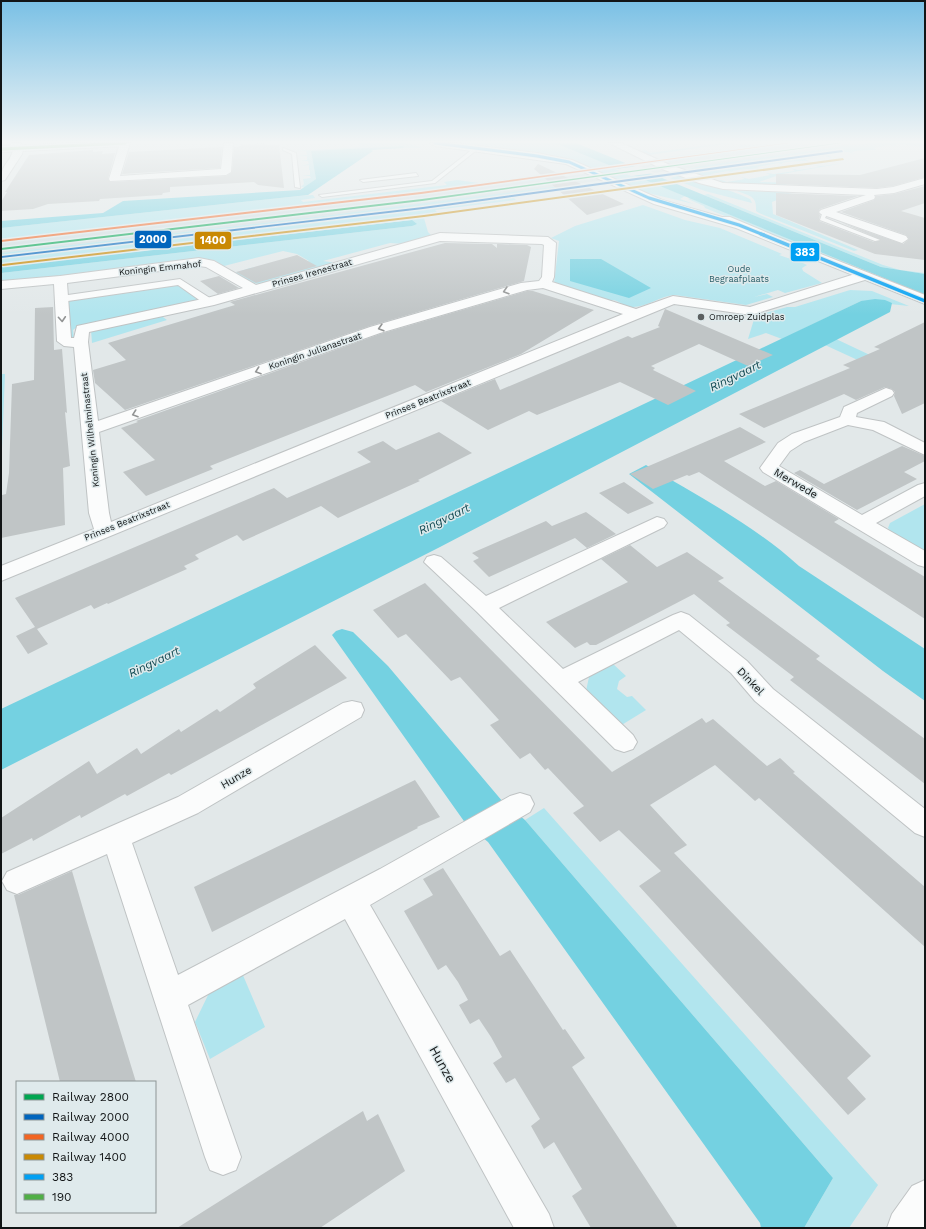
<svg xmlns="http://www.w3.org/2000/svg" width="926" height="1229" font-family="'Work Sans',sans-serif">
  <rect width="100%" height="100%" fill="#e2e8e9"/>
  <path fill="#d0dee1" d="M803,143H869L525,191L315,217L1,253V242L547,179Z"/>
  <path fill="#b1e5ee" d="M359,143H408L422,148H404L403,146L311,151L316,179L305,187H301L304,184L303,179L311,178L310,176H302L310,175V170L302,171L309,170V165L301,166L309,164L308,161H300L307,160V156H299L307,155L306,151H295L360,147Z
    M451,143H555L685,196L680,199L694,204L648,193L570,160Z
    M723,143C730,143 736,145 742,145C763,144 783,143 803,143L669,162L667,160L668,157L742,148L733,143L649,155L640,151L645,150L650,153Z
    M869,143H925V146C915,148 905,143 895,145L899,147L891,145L873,148L877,150C868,150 860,150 851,152L855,154L847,152L828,155L832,158L825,156L805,159L809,161C799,161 791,161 781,163L785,165L778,163L757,167L761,169C751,169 742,169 732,171L736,173L728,171L711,174L715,177H704L685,170L700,166Z
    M844,163L782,174L759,182L836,184H786L787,186L733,184L718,181L721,180L727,182L745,179L741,177L749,179L770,175L766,173L774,174L795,171L791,168L798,170L819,167L814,165L822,166Z
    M541,175L546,179L1,242V228L299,196L313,195L315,198L301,200L303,202L447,185L444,182L457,180L479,183Z
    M681,175C704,184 728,188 750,199L752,203L705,191L670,178Z
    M560,186L565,190L513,197L516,200L435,210L438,213L427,215L424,218L428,232L432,236L405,244L390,243L323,261L337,263L306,270L304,273L260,284L252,283L235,273L250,268L309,261L297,254L283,251L224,266L214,260L202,259L42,280L1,283V273L412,226V220L1,267V253L315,217Z
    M737,191L785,192L792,194L772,202L773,214L858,250L854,251L759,213L756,211C757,196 750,196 737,191Z
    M708,194L883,265L900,270L925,273V274L881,267L704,195Z
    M690,198L874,274L871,275L705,208L704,206L688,199Z
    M643,205L685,220L720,228L782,254L779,255C789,259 797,260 807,265L802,268L803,271L822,283L785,293L778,290L754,297L767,294L773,297L746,305L675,295C659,296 646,308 631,307C622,306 622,302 613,300L609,302L554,284L559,241L551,238L575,226Z
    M179,283L204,301L77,327L73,330L74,339L70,341L64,299Z
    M850,290L872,291L909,306L861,301L782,339L766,333L748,339L755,316L787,307H795Z
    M160,315L167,320L92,343L91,330H100L127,324L131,321Z
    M836,339L925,381V391L825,345Z
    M1,374H5L1,473Z
    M925,504V553L894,535L888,528L890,523Z
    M612,663L626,676L619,681L617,689L627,697L632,696L646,710L620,726L586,691L589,677Z
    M544,808L878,1185L849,1228H804L833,1178L525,820Z
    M242,973L265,1027L210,1059L195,1022L211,989Z"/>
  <path fill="#74d1e1" d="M555,143H576L881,267L925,274V295Z
    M403,146L404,148L371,150L373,151L308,195L1,228V221L103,213L123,201L300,190L316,179L311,151Z
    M412,220L417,224L412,226L1,273V267Z
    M570,259H601L651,288L629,298L570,281Z
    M875,299L885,300L892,303L890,312L440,547L1,770V709L861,301Z
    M646,465C698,496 754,525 799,566L925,649V701L883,671L629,474Z
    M342,629L353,632L388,666L503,802L525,820L833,1178L804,1228H761L760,1223L488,842L466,824L332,635L336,631Z"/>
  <path fill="#e2e8e9" d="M639,166L655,173L631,176L615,169Z"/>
  <path fill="#c0c5c6" d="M265,143V145H279L284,188L258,185L254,182L170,187V192L163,193L162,195L100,199L99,201L48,204L33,209L1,211V202L7,192H5L29,155L93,150V152L103,151L102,154L115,153L108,179L110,182L226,176L232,172L234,147L241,146V144Z
    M222,147L220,168L122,174L129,152Z
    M925,158V177L893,186L877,188L776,184V174L860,175Z
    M538,164L624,204L587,215L534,169Z
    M925,186V203L901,211L925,218V260L875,254L776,215V193L858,196L820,209L818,212L820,215L819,221L874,242L881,240L840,222L903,244L909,239L906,235L841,212L874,200L876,196L894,194Z
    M445,243L492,244L497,248V244L527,245L531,247L524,281L370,326L125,410L95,383L93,370L126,360L108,343L235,305L230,302Z
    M297,255L317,266L256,283L236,272Z
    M219,276L239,288L218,294L200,281Z
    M527,291H533L594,310L521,354L426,392L415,385L210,466L213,469L146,496L123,472L155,460L121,428L138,422L136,421L380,334Z
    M53,307L54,350L62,349L67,413L65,412L70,466L63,468L65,525L1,538L2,495L6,494L9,473L12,384L34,380L35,308Z
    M665,309L773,355L748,366L699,344L651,366L655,368L653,370L696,391L668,405L620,382L537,415L529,411L488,430L441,401L495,379L500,390L628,336L632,338L660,327L658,326Z
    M925,322V403L902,414L894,396L895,392L892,389L885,387L856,400L844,394L764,428L739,414L850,368L843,365L880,349L874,347Z
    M740,427L766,442L724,461L765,486L776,481L839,519L834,522L925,577V619L699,472L689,476L687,475L653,489L630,474Z
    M439,432L472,453L418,480L420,481L338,518L321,506L243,541L237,535L195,555L199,559L184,566L187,569L108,604L107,603L94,609L91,605L37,629L48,644L28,654L16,636L35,627L15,598L274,488L287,498L371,462L357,452L383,441L396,450Z
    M902,446L925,456V461L904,472L917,479L857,510L794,473L800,470L824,484Z
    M624,482L654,503L628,514L599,493Z
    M586,512L616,534L587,548L575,538L489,577L473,561L479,558L472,553L546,521L552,526Z
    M630,545L657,567L687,552L724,578L718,581L820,656L816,659L925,739V784L790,680L794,677L726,625L730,623L694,594L596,645H590L587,642L575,648L546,622L628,582L601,559Z
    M425,583L612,772L702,718L706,723L713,719L767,766L780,758L795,772L793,773L925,887V947L759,798L755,801L715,765L650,805L687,845L674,853L871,1056L847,1078L866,1099L848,1115L639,886L661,871L619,830L600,842L573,813L584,806L548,768L545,770L530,753L520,759L490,725L499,720L460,677L451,681L406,634L398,638L373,610Z
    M315,645L347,678L171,775L169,773L127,796L125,794L81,818L80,815L33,841L32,838L1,854V818L89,761L97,774L137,748L141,754L179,729L181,732L217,709L220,712L256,688L253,684Z
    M415,780L440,817L417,827L418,828L212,932L194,887Z
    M443,868L500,956L510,950L563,1030L565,1029L585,1058L572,1067L678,1228H591L572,1196L582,1189L554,1142L544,1149L531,1126L540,1119L515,1078L506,1083L493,1063L502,1057L491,1037L479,1019L470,1024L459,1005L468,1000L458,982L446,965L438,970L404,911L433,895L423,879Z
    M72,871L86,919L136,1082H60L14,895H18Z
    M363,1111L367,1121L378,1114L405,1171L320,1228H177Z"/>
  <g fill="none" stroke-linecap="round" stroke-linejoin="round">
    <g stroke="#bfc3c4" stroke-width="2">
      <path id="service" d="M283,148L296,153L300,188L295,187L292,154L283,150Z
        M474,148L478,149L435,183L322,197L319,195L432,181Z
        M416,173L418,176L363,182L360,180Z
        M823,211L828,212L825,218L880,240L875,241L820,220Z"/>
    </g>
    <g stroke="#bfc3c4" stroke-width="2">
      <path id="pedestrian" d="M180,279L213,300L214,302L213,304H205L178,285L61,302L56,299L61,296Z"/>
    </g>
    <g stroke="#bfc3c4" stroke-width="2">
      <path id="minor" d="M12,143H21L20,145L23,150L22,154L5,180L1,181C1,163 10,164 13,150L10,145Z
        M120,143H130L120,176L221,169L224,143H233L231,172L226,175L110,181L109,179Z
        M609,143H621L670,165L723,183L877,189L893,187L925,178V184L894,193L874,195L875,197L874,199L836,212L906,236L908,239L902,243L821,214L819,212L821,210L866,195L723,189L699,183L662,169Z
        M440,233L548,237L556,243L554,277L552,282L636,309L673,296L750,307L858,273L863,272L869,276L868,279L751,315L674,304L1,581V566L94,529L89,513L74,347L64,346L57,341L54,284L1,289V281L60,276L199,258L214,261L256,285ZM440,241L542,244L544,245L542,277L539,281L521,283L370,327L98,421L88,342L89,332L214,305ZM199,266L206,267L243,288L207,298L77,326L74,338H71L67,283ZM543,288L623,314L111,522L109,513L99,432L380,333L527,290Z
        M886,388L892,390L894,393L892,396L857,413L856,417L884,422L925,443V455L873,430L848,425L804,442L790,451L779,466L862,515L918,485L925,483V496L876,523L925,551V567L918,565L763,472L760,468L778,443L792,434L840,417L844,407Z
        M657,517L664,519L667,523L664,527L499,608L563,669L673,615L681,612L689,615L747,661L773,689L925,809V837L915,833L755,701L731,673L679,630L578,682L633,735L637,742L633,749L624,752L615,749L476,611L424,562L427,557L434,555L441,557L486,596Z
        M352,701L361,703L364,710L361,717L198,813L132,843L178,975L380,869L510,796L520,793L530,796L534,804L530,812L370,905L549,1214L554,1228H514L345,919L188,1005L241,1157L236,1170L223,1175L210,1170L205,1157L107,854L17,894L7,890L2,881L7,872L178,797L343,703Z
        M925,1180V1228H887L892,1214L912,1186Z"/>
    </g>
    <g stroke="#bfc3c4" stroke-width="2">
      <path id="tertiary" d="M76,143H130L125,146L1,152V146Z
        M430,143H454L537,153L572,160L662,200L722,217H730L775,236L925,295V304L736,228L654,204L566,164L435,146Z"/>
    </g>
    <use href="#service" fill="#fbfcfc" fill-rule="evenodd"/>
    <use href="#pedestrian" fill="#fbfcfc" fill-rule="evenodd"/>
    <use href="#minor" fill="#fbfcfc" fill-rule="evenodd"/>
    <use href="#tertiary" fill="#fbfcfc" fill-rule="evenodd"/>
    <g stroke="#dfeaec" stroke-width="4.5">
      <path id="bus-1-far1" d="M435,143L537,156L569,162L649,198L739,225L764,235"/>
    </g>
    <g stroke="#dfeaec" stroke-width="5.5">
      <path id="bus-1" d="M761,234L925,301"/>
    </g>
    <g stroke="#dfeaec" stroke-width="4.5">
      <path id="bus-2" d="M1,149L125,143"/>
    </g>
    <use href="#bus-1-far1" stroke="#01a0f3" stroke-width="3"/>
    <use href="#bus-1" stroke="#01a0f3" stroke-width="3.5"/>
    <use href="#bus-2" stroke="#50af46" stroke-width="3"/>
    <g stroke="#dfeaec" stroke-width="3">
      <path id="rail-1" d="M838,143H842L422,201L1,250V248L422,199Z"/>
    </g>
    <g stroke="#dfeaec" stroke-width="3">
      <path id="rail-2" d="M842,150L843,152L423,209L1,258L2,256L423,207Z"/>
    </g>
    <g stroke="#dfeaec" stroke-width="3">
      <path id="rail-3" d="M786,143H790L421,194L1,242V240L421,192Z"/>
    </g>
    <g stroke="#dfeaec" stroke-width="3">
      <path id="rail-4" d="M843,158L844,160L424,217L3,266L1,265L3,264L424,215Z"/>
    </g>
    <use href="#rail-1" fill="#00a651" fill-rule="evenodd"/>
    <use href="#rail-2" fill="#0065bd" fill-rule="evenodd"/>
    <use href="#rail-3" fill="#f26522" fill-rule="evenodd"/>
    <use href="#rail-4" fill="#c98904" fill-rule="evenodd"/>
  </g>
  <defs><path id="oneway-chevron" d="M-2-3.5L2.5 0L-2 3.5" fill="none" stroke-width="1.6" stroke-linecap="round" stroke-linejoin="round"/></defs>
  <g stroke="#929494">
    <use href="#oneway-chevron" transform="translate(506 291) rotate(164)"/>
    <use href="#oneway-chevron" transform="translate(62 319) rotate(86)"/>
    <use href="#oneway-chevron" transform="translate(381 328) rotate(164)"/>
    <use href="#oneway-chevron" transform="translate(258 371) rotate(161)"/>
    <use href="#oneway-chevron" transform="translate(135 414) rotate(161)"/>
  </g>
  <linearGradient id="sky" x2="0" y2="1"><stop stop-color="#79c0e5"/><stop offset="0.45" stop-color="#f2f5f5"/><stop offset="1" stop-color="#f2f5f5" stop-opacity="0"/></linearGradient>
  <rect width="926" height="315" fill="url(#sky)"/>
  <circle fill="#5b5f60" stroke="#dfeaec" stroke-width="1.5" cx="701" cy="317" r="4"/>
  <g text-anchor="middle" stroke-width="3" stroke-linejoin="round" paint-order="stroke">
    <g font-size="9" fill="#121516" stroke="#dfeaec">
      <text transform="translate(160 268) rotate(-6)" y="3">Koningin Emmahof</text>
      <text transform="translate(312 273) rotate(-16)" y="3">Prinses Irenestraat</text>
      <text transform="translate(315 351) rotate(-19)" y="3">Koningin Julianastraat</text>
      <text transform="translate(428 399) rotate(-22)" y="3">Prinses Beatrixstraat</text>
      <text transform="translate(90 430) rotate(-96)" y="3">Koningin Wilhelminastraat</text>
      <text transform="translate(127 521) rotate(-22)" y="3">Prinses Beatrixstraat</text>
    </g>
    <g font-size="9" fill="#2b606a" stroke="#dfeaec">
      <text x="739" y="272">Oude<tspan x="739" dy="10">Begraafplaats</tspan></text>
    </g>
    <g font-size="9" fill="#121516" stroke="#dfeaec" text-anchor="start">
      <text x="709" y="320">Omroep Zuidplas</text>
    </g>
    <g font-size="11" fill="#121516" stroke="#dfeaec">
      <text transform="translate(796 483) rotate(30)" y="4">Merwede</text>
      <text transform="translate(751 681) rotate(46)" y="4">Dinkel</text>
      <text transform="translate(236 777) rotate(-30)" y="4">Hunze</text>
    </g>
    <g font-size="12" font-style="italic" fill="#104952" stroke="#dfeaec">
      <text transform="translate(735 376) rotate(-26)" y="4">Ringvaart</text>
      <text transform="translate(444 519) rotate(-26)" y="4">Ringvaart</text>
      <text transform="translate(154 662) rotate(-26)" y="4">Ringvaart</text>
    </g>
    <g font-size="13" fill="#121516" stroke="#dfeaec">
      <text transform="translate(443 1064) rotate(61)" y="5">Hunze</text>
    </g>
  </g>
  <g stroke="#dfeaec" stroke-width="1.5">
    <rect x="134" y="230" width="38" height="19" rx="4" fill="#0065bd"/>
    <rect x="194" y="231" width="38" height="19" rx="4" fill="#c98904"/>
    <rect x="790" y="242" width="30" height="20" rx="4" fill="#01a0f3"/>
  </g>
  <g font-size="11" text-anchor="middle" font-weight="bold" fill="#fff">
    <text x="153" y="243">2000</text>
    <text x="213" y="244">1400</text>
    <text x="805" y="256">383</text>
  </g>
  <rect width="926" height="1229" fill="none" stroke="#121516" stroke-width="4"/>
  <rect x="16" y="1081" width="140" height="132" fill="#dfeaec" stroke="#8d9596"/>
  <rect x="24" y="1094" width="20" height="6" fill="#00a651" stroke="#8d9596"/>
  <text x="52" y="1101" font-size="12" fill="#121516">Railway 2800</text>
  <rect x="24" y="1114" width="20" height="6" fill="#0065bd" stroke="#8d9596"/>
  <text x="52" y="1121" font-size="12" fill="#121516">Railway 2000</text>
  <rect x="24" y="1134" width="20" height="6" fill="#f26522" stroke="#8d9596"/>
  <text x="52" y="1141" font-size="12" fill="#121516">Railway 4000</text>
  <rect x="24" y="1154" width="20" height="6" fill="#c98904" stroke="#8d9596"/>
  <text x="52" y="1161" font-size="12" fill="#121516">Railway 1400</text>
  <rect x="24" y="1174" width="20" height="6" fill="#01a0f3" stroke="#8d9596"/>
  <text x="52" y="1181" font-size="12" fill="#121516">383</text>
  <rect x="24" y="1194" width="20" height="6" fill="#50af46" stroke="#8d9596"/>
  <text x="52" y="1201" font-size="12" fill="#121516">190</text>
</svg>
